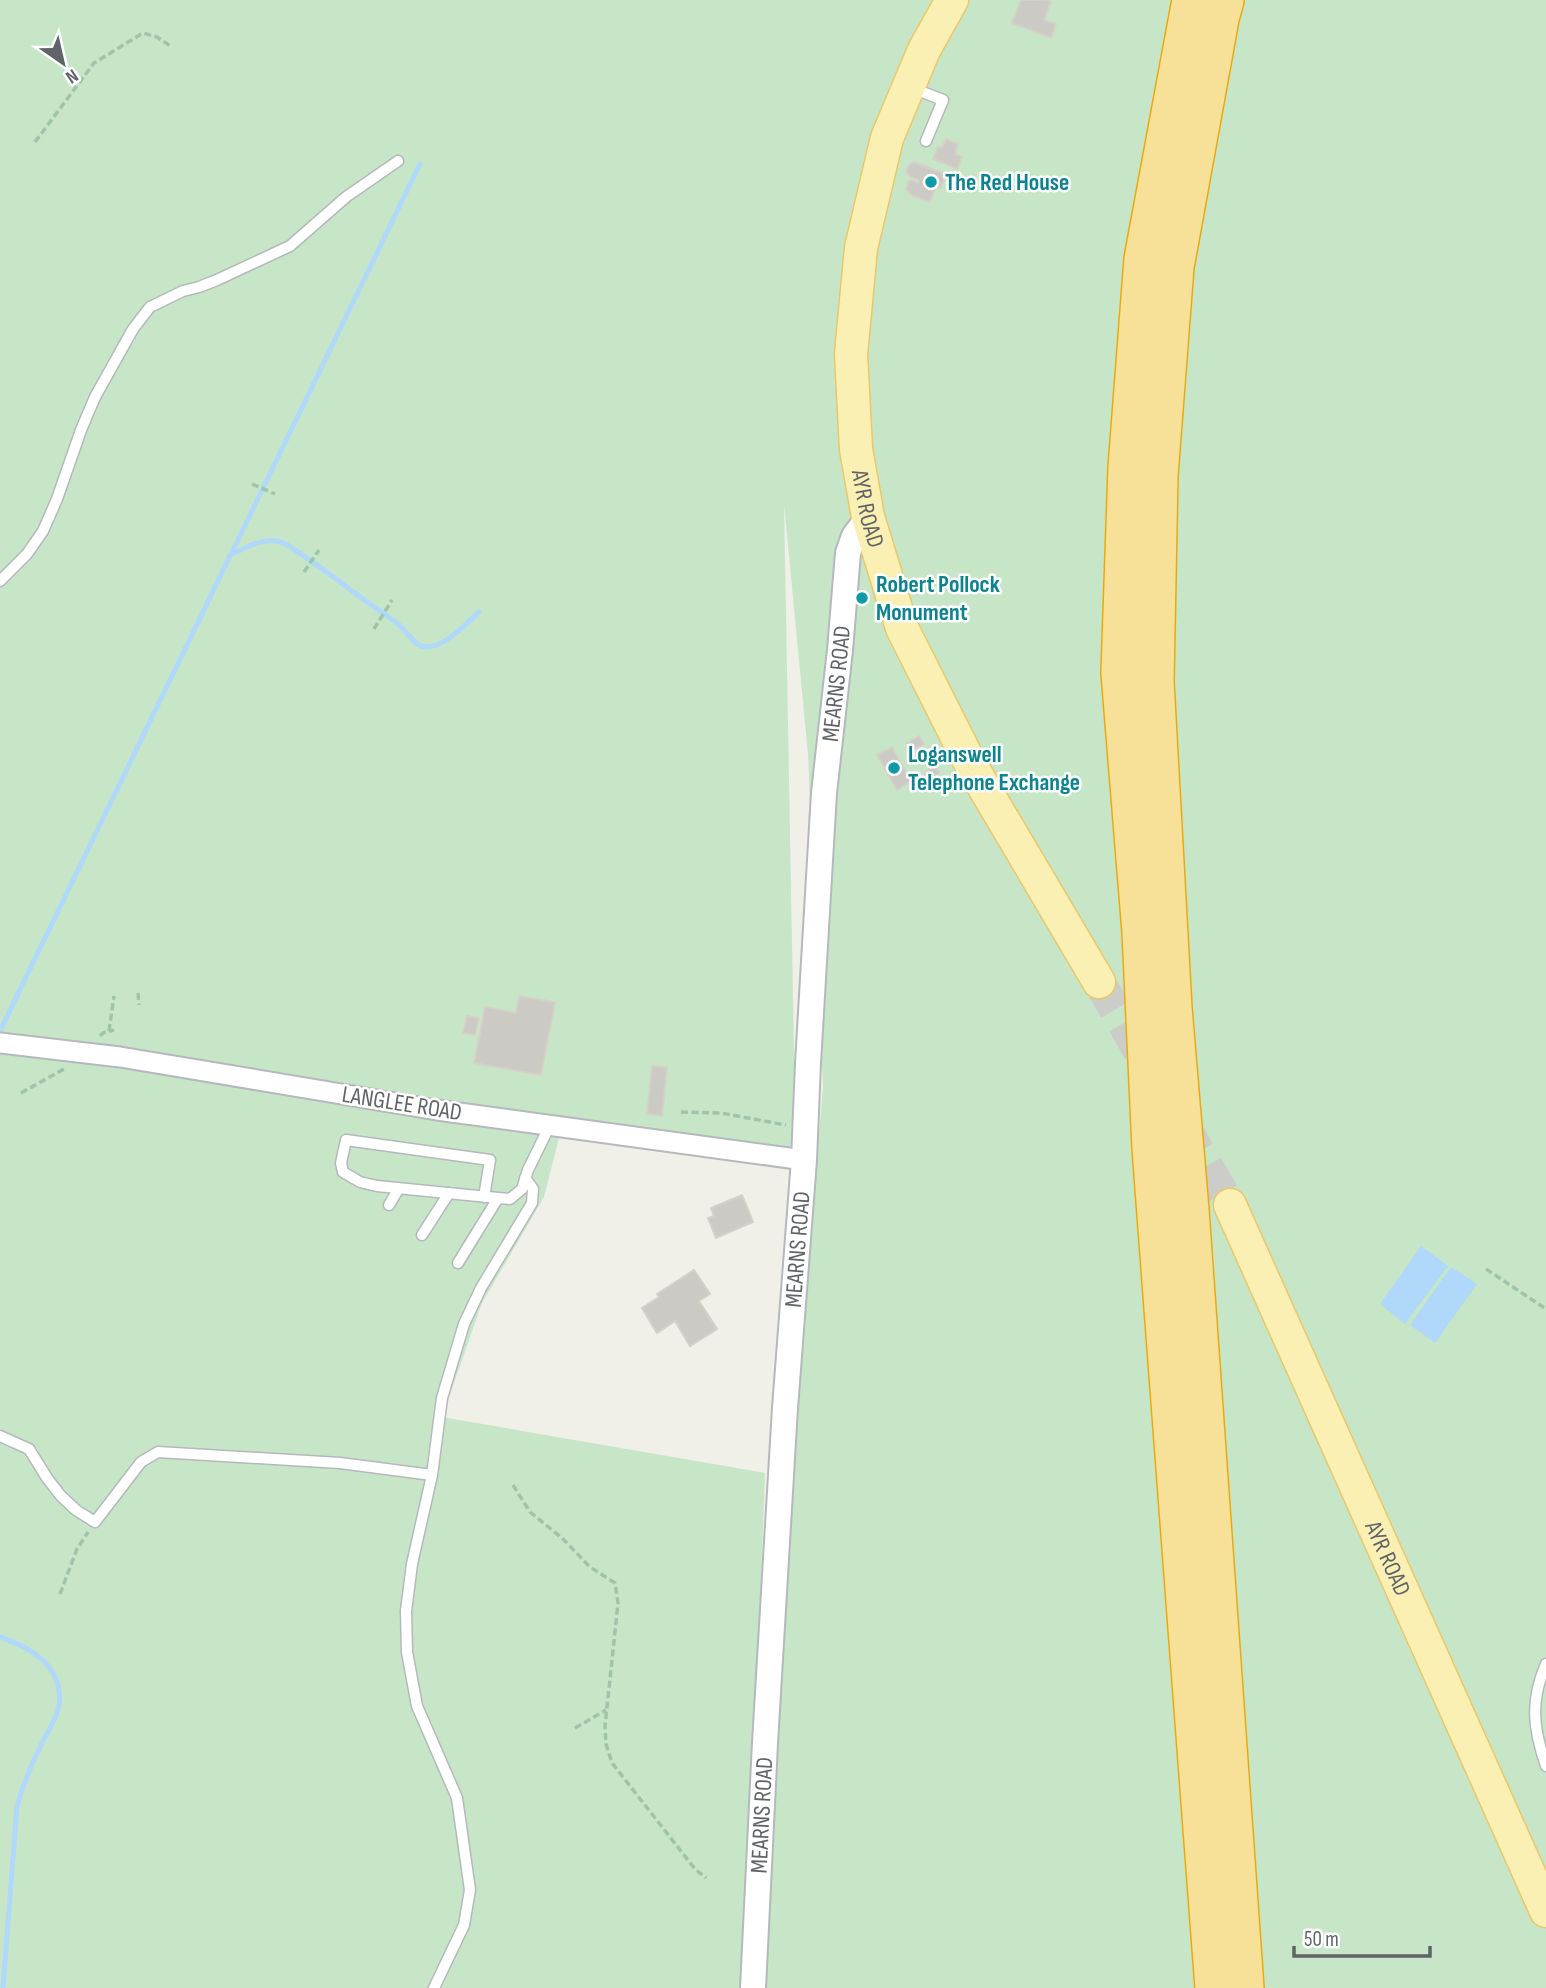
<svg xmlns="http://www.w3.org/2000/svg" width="1546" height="1988" font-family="'Sofia Sans Condensed',sans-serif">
  <rect width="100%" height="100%" fill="#f0efe8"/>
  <path fill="#c7e6c8" d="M0,0H1546V1988H763L795,1437L823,1086L808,754L784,504L796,1163L560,1134L544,1197L482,1303L442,1417L765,1473L746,1988H0Z"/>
  <path fill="#afd8fa" d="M1421,1246L1448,1266L1405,1324L1380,1304Z
    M1451,1267L1477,1284L1435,1343L1410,1325Z"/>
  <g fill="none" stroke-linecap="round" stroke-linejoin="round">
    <path stroke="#afd8fa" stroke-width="5" d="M229,556C247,547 264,536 284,543C312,560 337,580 363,599C375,608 387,615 398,624C407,631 415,647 426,647C446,647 465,624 479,612
      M0,1031L420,164
      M0,1637C31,1647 64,1667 59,1705C57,1719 47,1732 41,1745C31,1765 23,1785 17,1806L3,1988"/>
  </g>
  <path fill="#cccac5" stroke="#d5d1c7" stroke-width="2" d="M1021,0H1047L1051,2L1044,20L1056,24L1051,38L1012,23Z
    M946,139L958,144L955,154L962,157L957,169L933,159L938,147L942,148Z
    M914,162L946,174L941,188L936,186L930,202L913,196L906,190L908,182L912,180L918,183L919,180L909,176L906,171L909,165Z
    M919,736L924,744L912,751L907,743Z
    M892,747L911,781L897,790L877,755Z
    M936,766L940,773L929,780L924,773Z
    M519,996L555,1002L541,1075L474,1063L485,1007L516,1013Z
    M467,1016L479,1018L475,1035L463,1033Z
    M652,1066L667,1067L662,1116L647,1114Z
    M742,1195L753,1222L716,1238L708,1218L714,1216L711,1208Z
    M694,1270L710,1294L699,1301L717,1329L690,1346L675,1321L657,1333L642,1308L659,1297L657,1294Z"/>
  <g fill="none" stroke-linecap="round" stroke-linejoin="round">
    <path stroke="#ccccc8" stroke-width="32" stroke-dasharray="32 16" stroke-linecap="butt" d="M1099,982L1149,1068
      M1183,1124L1230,1205"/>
    <g stroke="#b5b8bc" stroke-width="13">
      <path id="service" d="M912,88L943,100L926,141
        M0,581L27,554L43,531L57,499L81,430L95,397L133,329L150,307L183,291L199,287L217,280L290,246L346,197L398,161
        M484,1197L490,1160L346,1140L341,1163L343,1172L360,1182L377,1186L498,1198L510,1199L522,1189L528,1170L550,1125
        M389,1205L399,1188
        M422,1235L449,1193
        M458,1263L498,1198
        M0,1436L29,1449L47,1478L61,1496L76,1510L95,1522L141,1462L158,1452L340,1463L432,1475
        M1546,1664C1530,1701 1533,1728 1546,1766
        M434,1988L464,1925L470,1890L457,1798L417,1706L407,1652L406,1611L412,1564L432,1475L442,1398L464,1324L481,1288L532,1203L533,1189L525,1178"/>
    </g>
    <g stroke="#b5b8bc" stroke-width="23">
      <path id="minor" d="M0,1043L120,1057L437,1110L804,1160"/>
    </g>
    <g stroke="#b5b8bc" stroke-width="28">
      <g id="tertiary">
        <path id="s1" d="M753,1988L765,1743L785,1408L804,1160L808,1063L824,793L840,650L848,553L854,536L868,517"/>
      </g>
    </g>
    <g stroke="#e9c869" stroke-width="35">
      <g id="primary">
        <path id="s2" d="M952,0L924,50L887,138L861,248L851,354L856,449L868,517L902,628L972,767L1099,982"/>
        <path id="s3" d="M1230,1205L1546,1911"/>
      </g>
    </g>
    <g stroke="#eaaa0f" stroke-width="40">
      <path id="motorway" d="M1191,0L1143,259L1127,468L1120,673L1141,932L1151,1148L1214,1988
        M1225,0L1220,19L1175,267L1159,475L1155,682L1173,1008L1190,1210L1245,1988"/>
    </g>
    <path stroke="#9fc4aa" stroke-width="3.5" stroke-dasharray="7 3.5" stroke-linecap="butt" d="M35,142L94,63L143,33L157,37L172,47
      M252,484L275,494
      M304,572L319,550
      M374,629L392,600
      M138,993L139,1005
      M109,1031L114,996
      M100,1036L103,1033L114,1030
      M21,1093L64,1069
      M681,1112L721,1113L786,1125
      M1486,1269L1546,1309
      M513,1485L530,1512L562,1538L590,1567L615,1583L618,1603L605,1726L606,1744L612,1763L695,1869L706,1878
      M60,1594L77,1549L88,1532
      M575,1728L606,1710"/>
    <use href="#service" stroke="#fff" stroke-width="10"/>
    <use href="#minor" stroke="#fff" stroke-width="19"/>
    <use href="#tertiary" stroke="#fff" stroke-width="24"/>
    <use href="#primary" stroke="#faf0b4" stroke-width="32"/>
    <use href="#motorway" stroke="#f7e199" stroke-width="37"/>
  </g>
  <g fill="#0f9aa8" stroke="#fff" stroke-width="2.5">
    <circle cx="931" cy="182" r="7"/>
    <circle cx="862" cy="598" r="7"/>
    <circle cx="894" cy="768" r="7"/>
  </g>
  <g text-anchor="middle" stroke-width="5" stroke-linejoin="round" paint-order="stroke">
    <g font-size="24" font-weight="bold" fill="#0d838f" stroke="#fff" text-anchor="start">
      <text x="945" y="190">The Red House</text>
      <text x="876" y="592">Robert Pollock<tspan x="876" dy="28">Monument</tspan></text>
      <text x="908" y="762">Loganswell<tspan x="908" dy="28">Telephone Exchange</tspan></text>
    </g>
    <g font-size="24" fill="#606367" stroke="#fff">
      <text dy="8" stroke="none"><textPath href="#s2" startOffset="528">AYR ROAD</textPath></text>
      <text dy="8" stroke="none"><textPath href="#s1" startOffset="1307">MEARNS ROAD</textPath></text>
      <text transform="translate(402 1103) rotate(9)" y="8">LANGLEE ROAD</text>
      <text dy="8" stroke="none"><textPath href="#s1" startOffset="740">MEARNS ROAD</textPath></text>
      <text dy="8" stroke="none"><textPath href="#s3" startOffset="387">AYR ROAD</textPath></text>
      <text dy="8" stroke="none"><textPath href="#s1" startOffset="173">MEARNS ROAD</textPath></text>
    </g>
  </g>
  <g transform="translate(63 63) rotate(146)" stroke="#ffffff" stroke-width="5" paint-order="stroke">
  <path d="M0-5L12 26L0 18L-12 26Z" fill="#606367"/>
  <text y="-10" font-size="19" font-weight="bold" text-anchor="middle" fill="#606367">N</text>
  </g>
  <path d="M1294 1946v10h136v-10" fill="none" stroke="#606367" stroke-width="3.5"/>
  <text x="1304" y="1946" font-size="21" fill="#606367" stroke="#ffffff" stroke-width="5" paint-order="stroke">50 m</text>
</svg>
